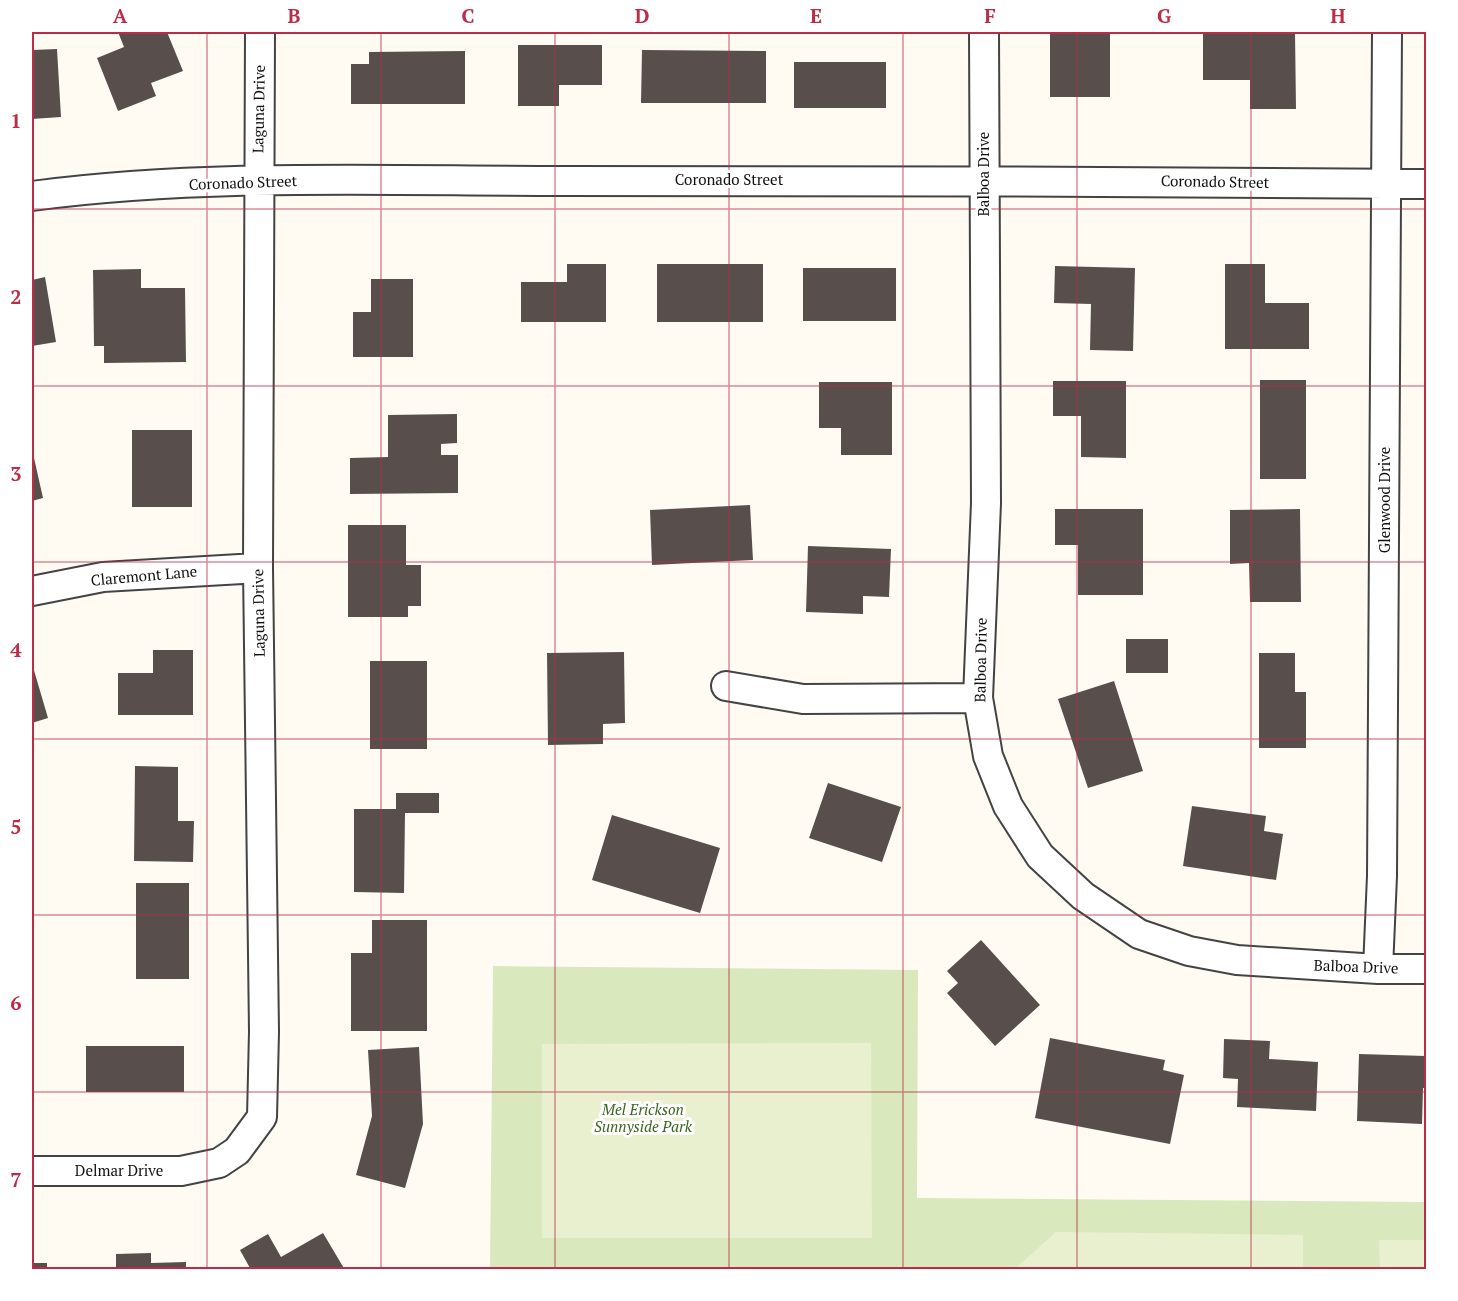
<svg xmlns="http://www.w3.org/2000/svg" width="1458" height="1301" font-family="'PT Serif',serif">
  <rect width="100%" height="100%" fill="#fffbf3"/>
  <path fill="#dae9bd" d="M493,966L918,970L917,1198L1426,1202V1269L490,1270Z"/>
  <path fill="#e9f0cf" d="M871,1043L872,1238H542V1044Z
    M1056,1232L1303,1235V1269H1015Z
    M1379,1240H1426V1269H1380Z"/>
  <path fill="#584f4c" d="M118,32H167L183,71L151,83L156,96L118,111L97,58L124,47Z
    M1050,32H1110V97H1050Z
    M1203,32H1295L1296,109H1250V80H1203Z
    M518,45H602V85H559V106H518Z
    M57,49L61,117L32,119V50Z
    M642,50L766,51V103H641Z
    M465,51V104H351V64H369V52Z
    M794,62H886V108H794Z
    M567,264H606V322H521V282H567Z
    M657,264H763V322H657Z
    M1225,264H1265V303H1309V349H1225Z
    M1055,266L1135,268L1133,351L1090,350L1091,304L1054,303Z
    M803,268H896V321H803Z
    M141,269V288H185L186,362L104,363V346H94L93,270Z
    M45,277L56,342L32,346V280Z
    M371,279H413V357H353V312H371Z
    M1260,380H1306V479H1260Z
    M1053,381H1126V458L1081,457V416H1053Z
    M819,382H892V455H841V428H819Z
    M457,414V443L441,444V455H458V493L350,494V458L388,457V415Z
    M132,430H192V507H132Z
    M32,449L43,498L32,501Z
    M750,505L753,560L652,565L650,510Z
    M1055,509H1143V595H1078V545H1055Z
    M1300,509L1301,602H1250L1249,563L1230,564V510Z
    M348,525H406V565H421V606H408V617H348Z
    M808,546L891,549L889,597L863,596V614L806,612Z
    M1126,639H1168V673H1126Z
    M153,650H193V715H118V673H153Z
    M624,652L625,723L603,724V744L548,745L547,653Z
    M1259,653H1295V692H1306V748H1259Z
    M370,661H427V749H370Z
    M33,667L48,718L32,723V668Z
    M1114,681L1143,771L1088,788L1058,699Z
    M135,766L178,767V821H194L193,862L134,861Z
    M828,783L901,807L882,862L809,838Z
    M396,793H439V813H405L404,893L354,892V809H396Z
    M1192,806L1266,816L1264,831L1283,834L1276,880L1183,866Z
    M612,815L720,848L700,913L592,880Z
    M136,883H189V979H136Z
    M372,920H427V1031H351V953H372Z
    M981,940L1040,1005L995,1046L947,993L958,983L947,971Z
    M1050,1038L1165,1060L1163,1070L1184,1075L1170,1144L1035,1118Z
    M1224,1039L1270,1041L1269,1059L1318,1062L1316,1111L1237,1107L1238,1079L1223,1078Z
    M86,1046H184V1092H86Z
    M419,1047L423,1124L405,1188L356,1175L372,1116L368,1050Z
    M1359,1054L1426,1056V1088H1423L1422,1124L1357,1121Z
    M323,1233L345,1270H251L240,1250L268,1234L281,1257Z
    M151,1253V1263L186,1262V1270H116V1254Z
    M32,1263H47V1270H32Z"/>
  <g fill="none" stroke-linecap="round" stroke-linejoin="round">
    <g stroke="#434343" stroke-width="32">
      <path id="street" d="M984,32L986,503L978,698L988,756L1008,806L1040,856L1083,896L1139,934L1189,951L1237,960L1378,969H1426
        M32,196C207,173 387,181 564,181C851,180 1139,182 1426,184
        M32,591L103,577L258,568
        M726,686L803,699L978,698
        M1378,969L1382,876L1387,32
        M32,1171H181L219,1163L237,1151L262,1117L264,1032L258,568L260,32"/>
    </g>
    <use href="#street" stroke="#fff" stroke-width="28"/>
  </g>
  <path fill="none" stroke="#bc2c47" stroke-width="1.5" stroke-opacity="0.55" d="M207,32V1270M381,32V1270M555,32V1270M729,32V1270M903,32V1270M1077,32V1270M1251,32V1270M32,209H1426M32,386H1426M32,562H1426M32,739H1426M32,915H1426M32,1092H1426"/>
  <g text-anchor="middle" stroke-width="6" stroke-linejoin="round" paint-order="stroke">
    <g font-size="15" fill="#101010" stroke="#fff">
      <text transform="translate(259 109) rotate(-89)" y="5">Laguna Drive</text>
      <text transform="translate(984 174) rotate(-90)" y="5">Balboa Drive</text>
      <text x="729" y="185">Coronado Street</text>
      <text transform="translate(1215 182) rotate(1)" y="5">Coronado Street</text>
      <text transform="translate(243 183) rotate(-2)" y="5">Coronado Street</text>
      <text transform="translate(1385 500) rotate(-90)" y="5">Glenwood Drive</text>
      <text transform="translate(144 576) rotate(-5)" y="5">Claremont Lane</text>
      <text transform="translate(259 613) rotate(-91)" y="5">Laguna Drive</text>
      <text transform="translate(981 660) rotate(-89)" y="5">Balboa Drive</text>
      <text transform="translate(1356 967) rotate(2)" y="5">Balboa Drive</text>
      <text x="119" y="1176">Delmar Drive</text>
    </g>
    <g font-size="15" font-style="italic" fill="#3a6621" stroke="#fff">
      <text x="643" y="1115">Mel Erickson<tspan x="643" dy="17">Sunnyside Park</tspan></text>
    </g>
  </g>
  <rect width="1458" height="1301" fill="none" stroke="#ffffff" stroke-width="66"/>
  <rect x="33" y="33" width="1392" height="1235" fill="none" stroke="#bc2c47" stroke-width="2"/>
  <g font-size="20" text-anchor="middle" font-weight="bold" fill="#bc2c47">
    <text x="120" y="23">A</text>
    <text x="294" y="23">B</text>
    <text x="468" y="23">C</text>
    <text x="642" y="23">D</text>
    <text x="816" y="23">E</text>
    <text x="990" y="23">F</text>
    <text x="1164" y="23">G</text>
    <text x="1338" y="23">H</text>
    <text x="16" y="128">1</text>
    <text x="16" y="304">2</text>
    <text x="16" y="481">3</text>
    <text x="16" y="657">4</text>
    <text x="16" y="834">5</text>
    <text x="16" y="1010">6</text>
    <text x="16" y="1187">7</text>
  </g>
</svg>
